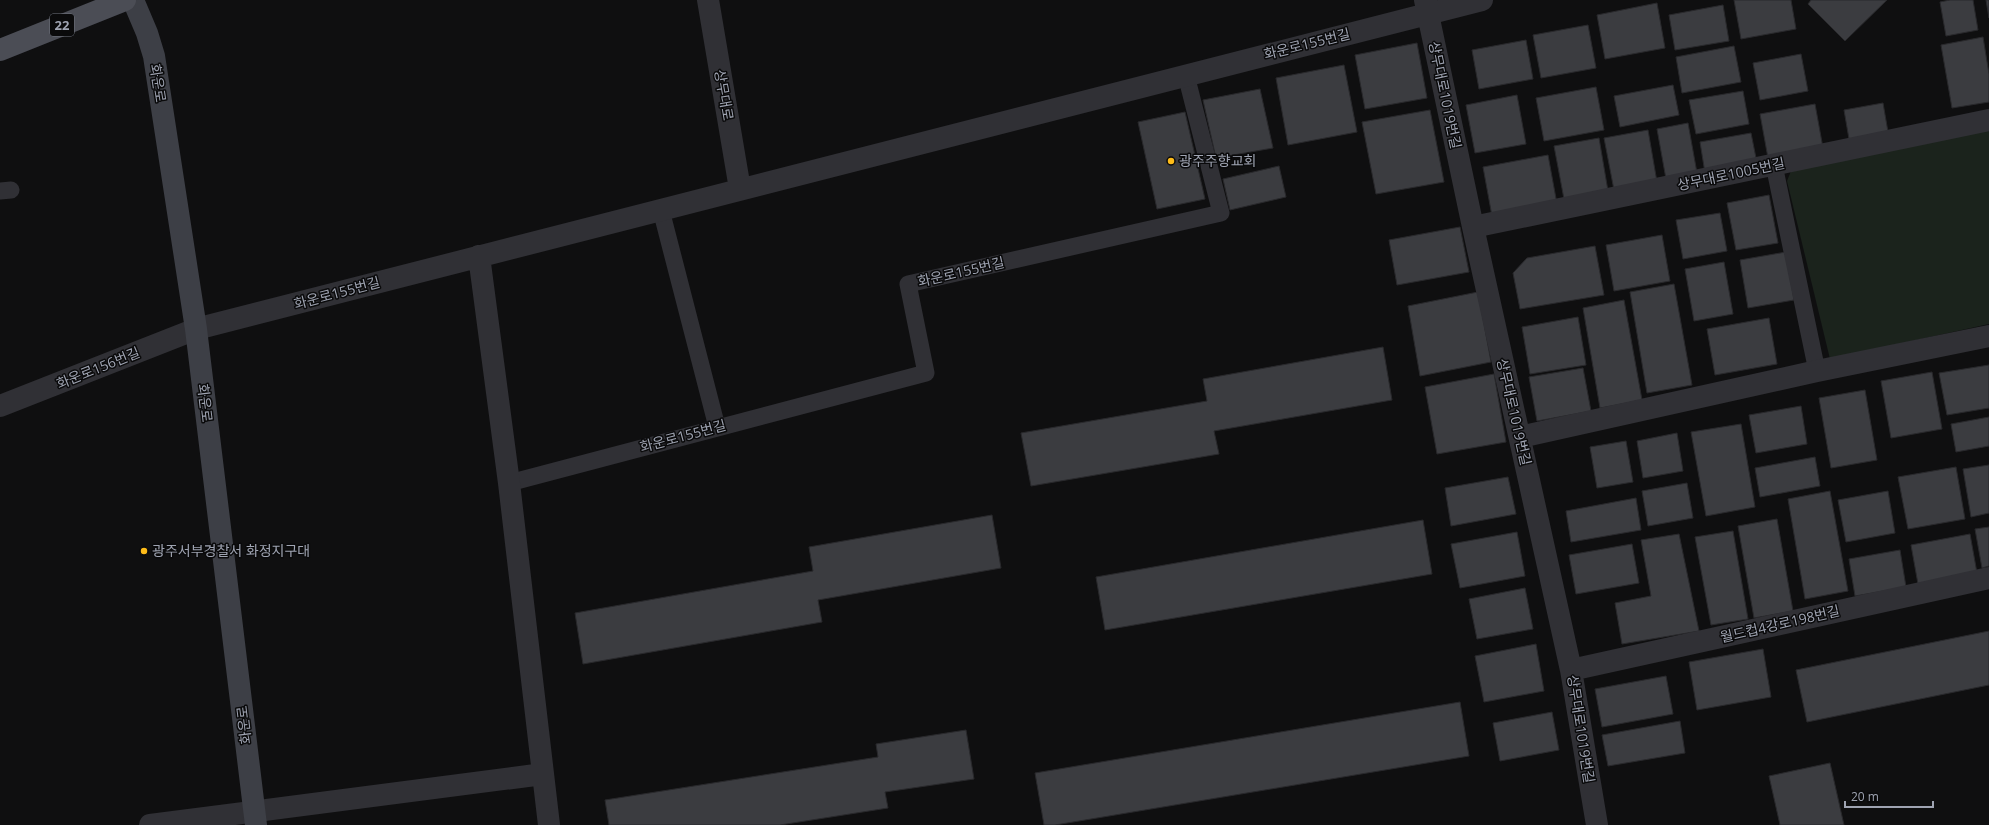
<svg xmlns="http://www.w3.org/2000/svg" width="1989" height="825" font-family="'Open Sans','Noto Sans KR',sans-serif">
  <rect width="100%" height="100%" fill="#0f0f10"/>
  <path fill="#1b231c" d="M1989,127V324L1830,359L1787,181L1793,166Z"/>
  <path fill="#3b3c40" stroke="#29292c" d="M1734,0H1791L1796,29L1741,39Z
    M1811,0H1887L1845,41L1808,4Z
    M1950,0H1973L1978,30L1946,36L1940,2Z
    M1986,0H1989V18Z
    M1657,3L1665,48L1605,59L1597,15Z
    M1723,5L1729,41L1675,50L1669,15Z
    M1588,25L1596,68L1541,78L1533,35Z
    M1983,37L1989,74V102L1952,108L1941,45Z
    M1526,40L1533,79L1479,89L1472,50Z
    M1417,43L1427,98L1365,109L1355,55Z
    M1734,46L1741,82L1682,93L1676,57Z
    M1801,54L1808,91L1760,100L1753,63Z
    M1344,65L1357,132L1288,145L1276,78Z
    M1673,85L1679,115L1620,127L1614,96Z
    M1596,87L1604,130L1544,141L1536,98Z
    M1260,89L1273,148L1216,158L1203,100Z
    M1743,91L1749,124L1696,134L1689,100Z
    M1517,95L1526,144L1475,153L1466,105Z
    M1883,103L1888,132L1849,139L1844,110Z
    M1815,104L1823,148L1768,158L1760,114Z
    M1430,110L1444,182L1376,194L1362,122Z
    M1185,112L1205,199L1157,209L1138,122Z
    M1688,123L1697,173L1666,179L1657,129Z
    M1648,130L1657,182L1614,190L1604,138Z
    M1751,133L1757,163L1705,173L1700,142Z
    M1599,138L1608,191L1564,199L1554,146Z
    M1548,155L1557,204L1492,216L1483,167Z
    M1279,166L1286,197L1230,210L1223,179Z
    M1769,195L1778,243L1736,250L1727,203Z
    M1720,213L1727,251L1683,259L1676,220Z
    M1460,227L1469,272L1397,285L1389,240Z
    M1662,235L1670,281L1614,291L1606,245Z
    M1595,246L1604,295L1520,309L1513,273L1527,258Z
    M1786,252L1794,300L1748,308L1740,260Z
    M1724,262L1733,314L1694,321L1685,269Z
    M1674,284L1692,385L1647,393L1630,292Z
    M1478,292L1491,362L1420,376L1408,306Z
    M1624,300L1642,400L1600,408L1583,308Z
    M1578,317L1586,365L1530,374L1522,327Z
    M1769,318L1777,364L1715,375L1707,329Z
    M1383,347L1392,400L1214,431L1219,454L1031,486L1021,433L1207,401L1203,379Z
    M1989,365V408L1947,415L1939,373Z
    M1583,368L1591,411L1537,421L1529,377Z
    M1932,372L1942,429L1891,438L1881,381Z
    M1494,374L1506,442L1437,454L1425,387Z
    M1865,390L1877,460L1831,468L1819,398Z
    M1801,406L1807,444L1756,453L1749,415Z
    M1989,417V446L1956,452L1951,424Z
    M1741,424L1755,507L1706,516L1691,432Z
    M1677,433L1683,471L1643,478L1637,441Z
    M1626,441L1633,482L1597,488L1590,447Z
    M1815,457L1820,486L1760,497L1755,468Z
    M1989,465V513L1971,517L1963,469Z
    M1956,467L1965,519L1908,529L1898,477Z
    M1508,477L1516,514L1451,526L1445,488Z
    M1687,483L1693,518L1648,526L1642,491Z
    M1830,491L1848,591L1805,599L1788,499Z
    M1888,491L1895,533L1846,542L1838,500Z
    M1636,498L1641,530L1571,542L1566,511Z
    M992,515L1001,568L818,600L822,622L583,664L575,613L813,571L809,547Z
    M1777,519L1793,611L1754,618L1738,526Z
    M1423,520L1432,574L1105,630L1096,577Z
    M1989,527V566L1982,568L1975,529Z
    M1733,531L1748,619L1711,625L1695,537Z
    M1517,532L1525,576L1460,588L1451,544Z
    M1679,534L1699,631L1622,644L1615,603L1651,596L1641,540Z
    M1970,534L1977,573L1918,584L1911,545Z
    M1632,544L1639,583L1576,594L1569,555Z
    M1900,550L1906,587L1855,596L1849,559Z
    M1525,588L1533,629L1477,639L1469,599Z
    M1989,631V685L1807,722L1796,670Z
    M1536,644L1544,691L1484,702L1475,656Z
    M1763,649L1771,697L1697,710L1689,662Z
    M1666,676L1673,714L1602,727L1595,689Z
    M1460,702L1469,756L1055,825H1044L1035,773Z
    M1552,712L1559,750L1500,761L1493,723Z
    M1680,721L1685,753L1608,766L1602,735Z
    M966,730L974,779L885,792L888,808L780,825H609L605,800L878,757L876,744Z
    M1830,763L1844,825H1780L1769,776Z"/>
  <g fill="none" stroke-linecap="round" stroke-linejoin="round">
    <path stroke="#303035" stroke-width="17" d="M1774,165L1817,371
      M0,191L11,190
      M661,210L717,427
      M509,483L926,373L908,284L1221,213L1186,75"/>
    <path stroke="#303035" stroke-width="22" d="M708,0L740,189
      M1425,0L1473,227L1571,670L1597,825
      M1473,227L1989,120
      M479,256L509,483L549,825
      M0,406L196,329L1482,0
      M1520,437L1817,371L1989,336
      M1571,670L1989,578
      M150,825L543,774"/>
    <path stroke="#3d3f46" stroke-width="22" d="M133,0L147,33L154,56L196,329L256,825"/>
    <path stroke="#4b4d55" stroke-width="22" d="M0,50L125,0"/>
  </g>
  <g fill="#febc19" stroke="#0a0a0b" stroke-width="1.5">
    <circle cx="1171" cy="161" r="4"/>
    <circle cx="144" cy="551" r="4"/>
  </g>
  <g text-anchor="middle" stroke-width="3" stroke-linejoin="round" paint-order="stroke">
    <rect fill="#0a0a0b" stroke="#727680" stroke-width="1" x="50" y="14" width="24" height="22" rx="3"/>
    <g font-size="13" font-weight="bold" fill="#9fa4b2">
      <text x="62" y="30">22</text>
    </g>
    <g font-size="14" fill="#9fa4b2" stroke="#0a0a0b">
      <text transform="translate(1307 44) rotate(-14)" y="5">화운로155번길</text>
      <text transform="translate(158 83) rotate(81)" y="5">화운로</text>
      <text transform="translate(724 95) rotate(80)" y="5">상무대로</text>
      <text transform="translate(1445 95) rotate(78)" y="5">상무대로1019번길</text>
      <text transform="translate(1731 174) rotate(-12)" y="5">상무대로1005번길</text>
      <text transform="translate(961 272) rotate(-13)" y="5">화운로155번길</text>
      <text transform="translate(337 293) rotate(-15)" y="5">화운로155번길</text>
      <text transform="translate(98 368) rotate(-22)" y="5">화운로156번길</text>
      <text transform="translate(205 403) rotate(83)" y="5">화운로</text>
      <text transform="translate(1514 412) rotate(77)" y="5">상무대로1019번길</text>
      <text transform="translate(683 436) rotate(-15)" y="5">화운로155번길</text>
      <text transform="translate(1780 624) rotate(-13)" y="5">월드컵4강로198번길</text>
      <text transform="translate(244 725) rotate(-97)" y="5">화운로</text>
      <text transform="translate(1581 729) rotate(81)" y="5">상무대로1019번길</text>
    </g>
    <g font-size="14" fill="#9fa4b2" stroke="#0a0a0b" text-anchor="start">
      <text x="1179" y="166">광주주향교회</text>
      <text x="152" y="556">광주서부경찰서 화정지구대</text>
    </g>
  </g>
  <path d="M1845 801v6h88v-6" fill="none" stroke="#9fa4b2" stroke-width="2"/>
  <text x="1851" y="801" font-size="12" fill="#9fa4b2" stroke="#0a0a0b" stroke-width="3" paint-order="stroke">20 m</text>
</svg>
